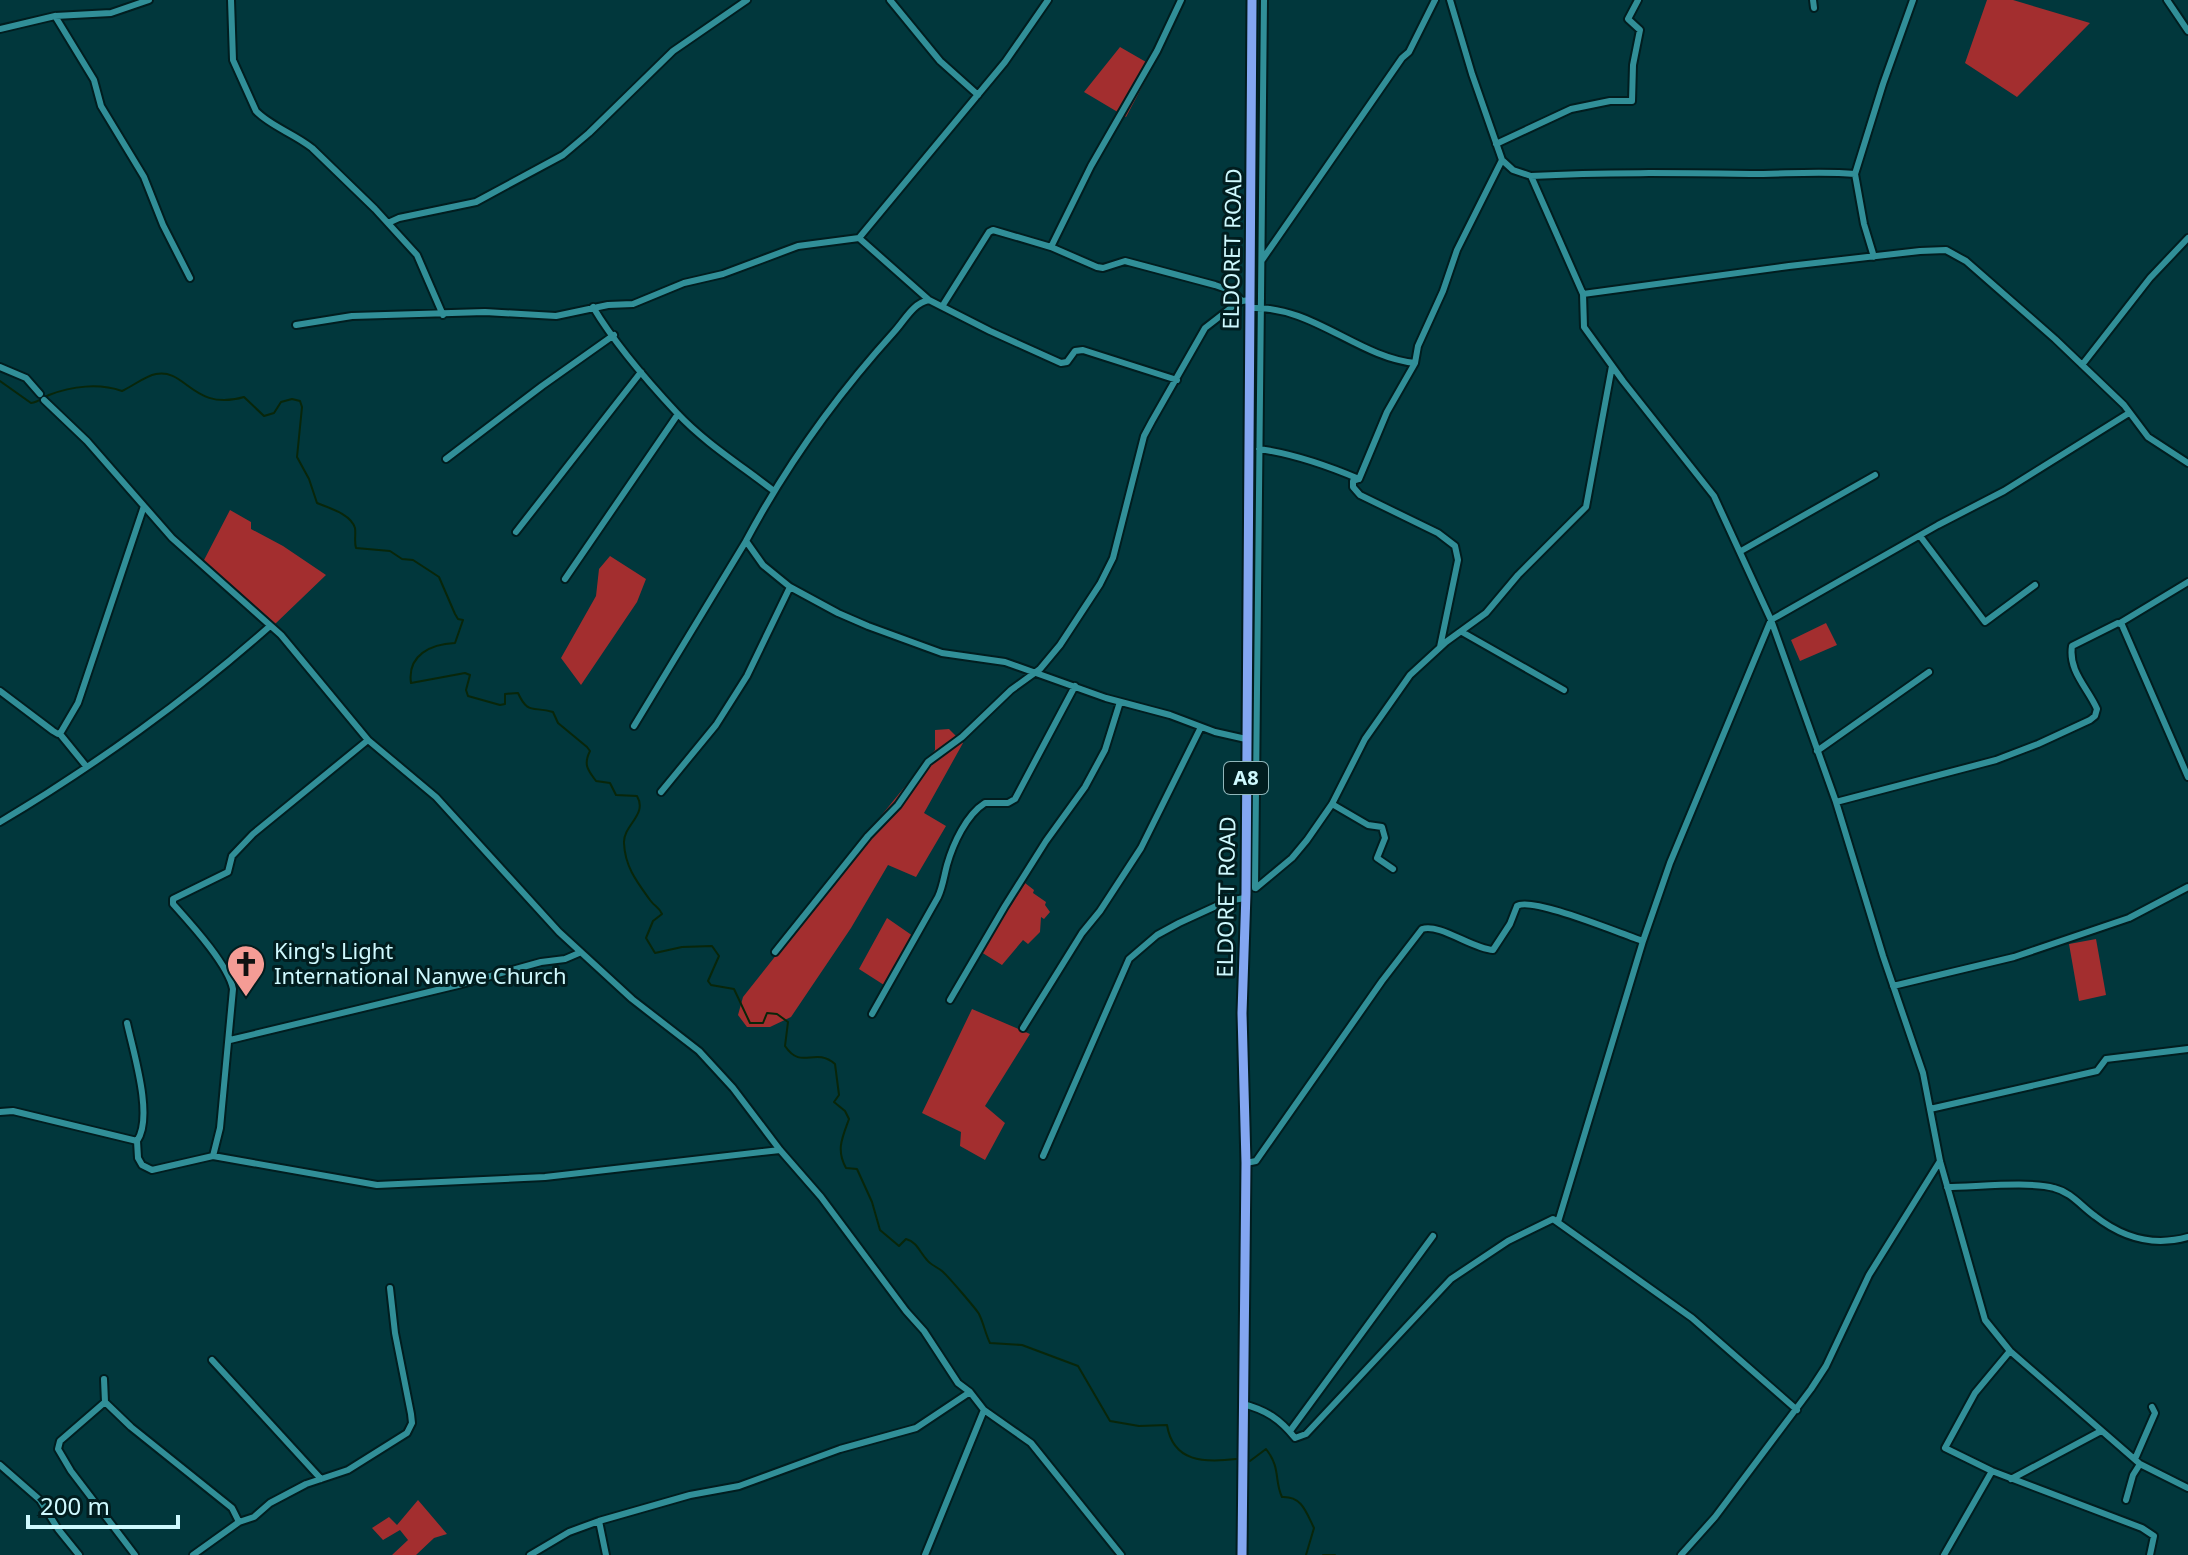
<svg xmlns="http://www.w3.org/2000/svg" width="2188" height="1555" font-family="'Noto Sans',sans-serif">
  <rect width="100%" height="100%" fill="#01373c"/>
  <path fill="#a32e2f" d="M1987,0H2013L2090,23L2017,97L1965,63Z
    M1120,47L1153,66L1126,117L1084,92Z
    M230,510L251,522V529L283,546L326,575L275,624L203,562Z
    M610,556L646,579L637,602L581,685L561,658L596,596L599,569Z
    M1826,623L1837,645L1800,661L1791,640Z
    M949,729L963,743L924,813L946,826L916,877L888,865L851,928L791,1017L770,1027H747L738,1015L743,997L781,949L839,867L935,750V730Z
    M1025,883L1034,890L1033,893L1046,902L1045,905L1050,912L1044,919L1041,917L1040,932L1028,944L1023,940L1002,965L981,952Z
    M887,918L913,936L884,985L859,969Z
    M2096,939L2106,995L2079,1001L2069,944Z
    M972,1009L1030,1034L985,1106L1005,1123L985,1160L960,1146L961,1132L922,1113Z
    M418,1500L447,1534L434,1538L416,1555H392L408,1540L400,1530L383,1540L372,1528L389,1517L397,1525Z"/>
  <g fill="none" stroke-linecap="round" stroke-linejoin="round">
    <path stroke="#08260a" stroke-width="2" d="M0,381L31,403C39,402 42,398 49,395C72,386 99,383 122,391C133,386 145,376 156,374C186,368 193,412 244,397L264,416L274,413L281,402L292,399L300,401L302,407L297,457L309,479L317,503C329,508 351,514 355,528C356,535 354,541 356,548L390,551L402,559L413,560L433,573L439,577L455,614L458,619L463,620L455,643C431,644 407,655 411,683L465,673L470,675L466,690L468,696L500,705L505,704V694L518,693C528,715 533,706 553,712L558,723L587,747L590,751C583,765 588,770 596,781L610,783L616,795L637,796C648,815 623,825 624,843C625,867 637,882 650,900C655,907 659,907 662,914L653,921L646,938L655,953L682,947L712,946L719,956L708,981L711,985L734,989L750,1023H763L767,1013L777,1014L788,1022L785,1046C802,1071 814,1046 835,1064L839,1095L834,1102L845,1111L849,1119C842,1138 836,1150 846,1168L857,1169L872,1202L880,1230L899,1246L906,1239C917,1242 919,1251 927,1260C931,1265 937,1267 942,1271C947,1275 977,1310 979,1314C984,1324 985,1333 990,1343L1022,1345L1078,1366L1110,1421L1139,1426L1167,1425C1173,1462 1204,1463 1236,1459
      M1250,1461L1266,1449C1281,1468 1274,1480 1282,1497C1302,1496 1306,1512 1314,1528L1306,1555
      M1323,1555H1335"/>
    <g stroke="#011d1f" stroke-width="10">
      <path id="minor" d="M231,0L233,60L256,111C270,126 295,134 312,148L375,209L417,255L443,315
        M890,0L940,61L978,95
        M1450,0L1472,74L1502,160L1513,170L1531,176L1583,294
        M1813,0L1814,8
        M2167,0L2188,31
        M55,16L94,80L101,106L144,177L163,225L190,278
        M0,29L55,16L111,13L149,0
        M1496,144L1571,109L1610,101H1632L1633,65L1640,30L1628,19L1638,0
        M1531,176C1604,172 1677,173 1751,174C1786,174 1820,171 1855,174
        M388,223L399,218L476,202L563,155L589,133L673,51L747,0
        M859,238L929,300L990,331L1061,363L1067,362L1075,351L1083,350L1177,380
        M1051,247L1097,267L1103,268L1125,261L1215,285L1232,291L1242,301
        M1874,257L1864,224L1855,174L1883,84L1913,0
        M1262,260L1402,58L1409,52L1435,0
        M929,300C913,303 905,320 894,332C836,396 787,464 746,541L763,565L790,587L838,613L868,626L942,653L1005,662L1106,698L1170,715L1215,732L1246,739
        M943,305L989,232L993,230L1051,247L1091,166L1157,51L1181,0
        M593,307C615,344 648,382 677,413C705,443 742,466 774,491
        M1250,308C1312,305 1357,357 1415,363L1418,346L1443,291L1457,250L1502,160
        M296,325L352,316L485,312L556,316L608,305L633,304L684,283L723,274L798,246L859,238L1005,62L1048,0
        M1415,363L1387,412L1359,479L1353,481V487L1360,495L1438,533L1455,546L1458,560L1440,647
        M2082,365L2150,278L2188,238
        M0,367L26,378L40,394
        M44,400L87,441L172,538L281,635L368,740L436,797L559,932L632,999L699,1051L733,1088L780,1150L821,1197L906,1311L924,1331L958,1383L970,1392L984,1410L1031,1443L1121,1555
        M1259,449C1295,454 1326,465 1359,479
        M446,459L542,386L614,335
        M2188,463L2148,437L2124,405L2055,339L1966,261L1946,250L1920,251L1789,266L1583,294L1584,327L1623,381L1714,496L1771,620L1836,802L1883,956L1923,1073L1940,1161L1985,1320L2010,1351L2140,1464L2188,1488
        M516,532L641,372
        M1920,536L1985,622L2035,585
        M1741,551L1875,475
        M565,579L678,414
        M2120,623L2188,582
        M1462,632L1564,690
        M0,691L53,731L58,734L61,732L78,703L144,506
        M634,726L746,541
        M60,734L86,766
        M1817,751L1929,672
        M661,792L716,725L747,676L790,587
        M1836,802L1996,760L2038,744L2090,720L2095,716L2097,709C2088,688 2068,671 2072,646L2118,623L2122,625L2188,777
        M1332,804L1368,825L1382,827L1385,838L1377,858L1393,869
        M0,822C93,767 189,698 270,626
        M1255,888L1264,0
        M1256,888L1292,858L1307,840L1332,804L1365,739L1410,675L1446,642L1486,613L1518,575L1586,507L1612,366
        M775,952L868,836L898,805L928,762L962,737L1011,690L1040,669L1060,645L1100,584L1113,558L1144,436L1152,421L1205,328L1232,307L1242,301L1250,300
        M1893,986L2014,957L2129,918L2188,887
        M950,1000L1005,906L1046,841L1085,787L1105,750L1120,702
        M872,1014L938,897C943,886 944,876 947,865C953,844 966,815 985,803H1008L1015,799L1075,686
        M127,1023C133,1051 154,1117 137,1141
        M1023,1028L1082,933L1100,911L1141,848L1201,727
        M230,1040L458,985L541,962L565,959L579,953
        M1930,1109L2097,1071L2106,1059L2188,1049
        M0,1112L13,1111L137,1141L138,1158L142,1165L152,1170L213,1156L377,1185L545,1177L780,1150
        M213,1156L220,1128L233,989C228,964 190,923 173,904V899L228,872L232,856L253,834L368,740
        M1043,1156L1129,959L1157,935L1179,923L1227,901L1245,898
        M1246,1163L1256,1161L1382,981L1422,929C1440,923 1472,949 1493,950L1510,924L1517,906C1531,896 1621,934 1643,941
        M1947,1187C1974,1187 2031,1181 2054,1188C2071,1192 2081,1206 2095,1216C2123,1238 2153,1247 2188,1237
        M1558,1222L1643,941L1670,863L1771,620L1938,525L2004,491L2129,413
        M2010,1351L1975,1393L1945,1448L1992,1471L2142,1528L2154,1536L2150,1555
        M212,1360L321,1479
        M104,1379L105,1402L131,1427L232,1508L239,1522
        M105,1402L60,1441L58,1449L71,1471L135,1555
        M1243,1404C1266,1410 1280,1419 1295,1438L1306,1434L1451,1279L1508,1241L1553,1219L1692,1318L1797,1410
        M1290,1431L1433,1236
        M2135,1459L2155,1413L2152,1407
        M0,1465L40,1500L58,1529L79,1555
        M2011,1479L2101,1431
        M2126,1500L2133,1475L2140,1464
        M599,1521L606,1555
        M193,1555L239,1522L254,1517L270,1503L306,1484L348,1470L407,1433L412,1423L411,1414L395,1333L390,1288
        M530,1555L569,1532L599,1521L690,1495L739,1486L840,1449L916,1428L970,1392
        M925,1555L984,1410
        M1681,1555L1715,1517L1811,1389L1826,1366L1869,1275L1940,1161
        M1944,1555L1992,1471"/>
    </g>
    <g stroke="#011d1f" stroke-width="13">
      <path id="highway" d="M1242,1555L1246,1163L1242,1013L1246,893L1252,0"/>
    </g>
    <use href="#minor" stroke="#318f98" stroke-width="6"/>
    <use href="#highway" stroke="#83a6f1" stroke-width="9"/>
  </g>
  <defs>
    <g id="church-pin" transform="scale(2)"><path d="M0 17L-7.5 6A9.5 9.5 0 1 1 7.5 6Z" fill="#f59c95" stroke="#011d1f"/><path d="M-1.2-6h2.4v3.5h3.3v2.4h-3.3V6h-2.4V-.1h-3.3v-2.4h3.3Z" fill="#111"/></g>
  </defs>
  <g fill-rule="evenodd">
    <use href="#church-pin" x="246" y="964"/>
  </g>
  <g text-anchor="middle" stroke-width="6" stroke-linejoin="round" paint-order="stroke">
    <rect fill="#011d1f" stroke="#91b7bb" stroke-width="2" x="1224" y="762" width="44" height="32" rx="6"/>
    <g font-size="20" font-weight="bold" fill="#cff9fe">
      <text x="1246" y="785">A8</text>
    </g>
    <g font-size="22" fill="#cff9fe" stroke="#011d1f">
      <text transform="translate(1232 249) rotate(-89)" y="8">ELDORET ROAD</text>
      <text transform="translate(1226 897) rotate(-89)" y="8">ELDORET ROAD</text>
    </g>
    <g font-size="22" fill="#cff9fe" stroke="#011d1f" text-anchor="start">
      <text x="274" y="959">King's Light<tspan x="274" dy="25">International Nanwe Church</tspan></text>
    </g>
  </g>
  <path d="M28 1515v12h150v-12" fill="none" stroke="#cff9fe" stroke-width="4"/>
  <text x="40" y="1515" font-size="24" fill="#cff9fe" stroke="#011d1f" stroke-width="6" paint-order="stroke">200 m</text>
</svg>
